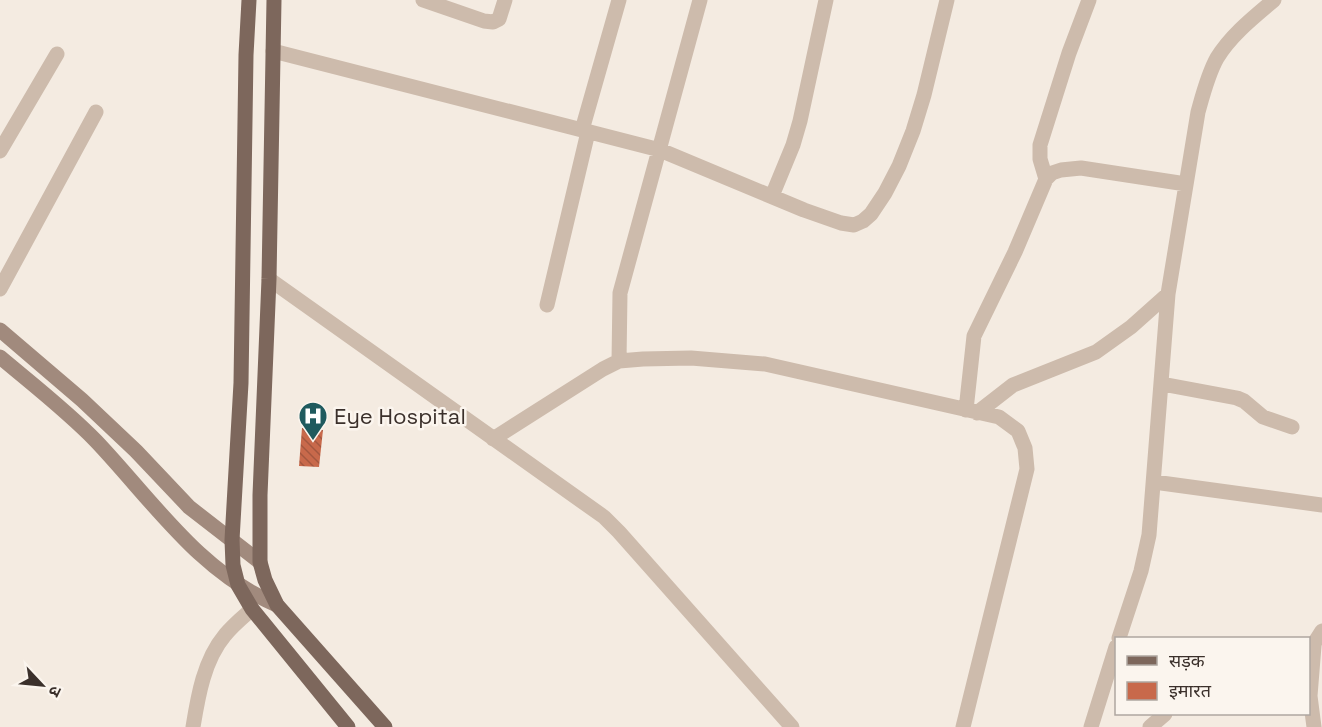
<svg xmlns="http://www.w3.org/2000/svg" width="1322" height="727" font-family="'Space Grotesk','Noto Sans Devanagari',sans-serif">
  <defs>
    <pattern id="building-back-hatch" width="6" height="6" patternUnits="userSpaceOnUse" patternTransform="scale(1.5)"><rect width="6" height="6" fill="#c8694b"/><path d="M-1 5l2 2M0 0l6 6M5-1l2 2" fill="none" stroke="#a4573f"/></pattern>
  </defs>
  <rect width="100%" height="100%" fill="#f4ebe1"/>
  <path fill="url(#building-back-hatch)" d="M302,428L323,430L319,467L299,466Z"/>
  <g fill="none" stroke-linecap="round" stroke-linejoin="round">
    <path stroke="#cdbbac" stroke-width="15" d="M423,0L484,21L493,22L499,19L505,0
      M273,51L660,150L804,210L841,223L854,225L863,221L871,214L885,193L899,166L913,131L924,95L947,0
      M582,130L619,0
      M0,151L57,54
      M1046,179L1040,159V145L1069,53L1089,0
      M772,196L793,145L800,121L826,0
      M269,279L604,517L619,532L792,727
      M0,289L96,112
      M547,305L588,132
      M619,361L620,293L700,0
      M1162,384L1237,398L1244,401L1263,417L1292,427
      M966,410L974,336L1015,252L1046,179L1052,173L1061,170L1081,168L1186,184
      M977,413L1013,385L1096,352L1131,327L1168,294
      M493,439L603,369L619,361L643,359L691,358L765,364L999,417L1018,431L1025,448L1027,469L963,727
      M1154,482L1322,505
      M1119,638L1141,571L1149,535L1168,294L1198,112C1203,94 1208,74 1217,58C1231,35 1254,17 1274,0
      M1314,646L1310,696L1314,727
      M1308,653L1322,631
      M193,727C198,696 204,660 225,635C233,625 243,617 252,609
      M1091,727L1116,647
      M1150,727L1165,714"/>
    <path stroke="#a18a7d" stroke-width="15" d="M0,330L82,400L136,451L189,507L260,562
      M0,357C32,384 67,411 96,441C152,500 200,573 277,605"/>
    <path stroke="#7d675c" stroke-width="15" d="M249,0L246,55L241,383L232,540L233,565L238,585L252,609L348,727
      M274,0L269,279L260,495V562L265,580L277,605L385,727"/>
  </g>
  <defs>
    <g id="hospital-pin" transform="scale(1.5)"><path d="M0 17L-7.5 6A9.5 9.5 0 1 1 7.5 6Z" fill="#1f5a5e" stroke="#fbf5ee"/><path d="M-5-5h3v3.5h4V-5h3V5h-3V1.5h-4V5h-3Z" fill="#fff"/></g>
  </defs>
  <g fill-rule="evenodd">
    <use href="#hospital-pin" x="313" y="416"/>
  </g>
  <g text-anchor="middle" stroke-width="5" stroke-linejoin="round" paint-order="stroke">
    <g font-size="22" fill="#3b302b" stroke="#fbf5ee" text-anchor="start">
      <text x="334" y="424">Eye Hospital</text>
    </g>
  </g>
  <rect x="1115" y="637" width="195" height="78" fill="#fbf5ee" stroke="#aea6a0" stroke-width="1.5"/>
  <rect x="1127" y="656" width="30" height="9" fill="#7d675c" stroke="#aea6a0" stroke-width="1.5"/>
  <text x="1169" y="667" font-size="18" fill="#3b302b">सड़क</text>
  <rect x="1127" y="682" width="30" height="18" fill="#c8694b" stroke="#aea6a0" stroke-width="1.5"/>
  <text x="1169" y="697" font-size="18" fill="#3b302b">इमारत</text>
  <g transform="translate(42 685) rotate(116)" stroke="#fbf5ee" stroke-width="4.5" paint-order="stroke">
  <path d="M0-4.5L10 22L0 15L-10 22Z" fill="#3b302b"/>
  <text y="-9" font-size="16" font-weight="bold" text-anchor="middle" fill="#3b302b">उ</text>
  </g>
</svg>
